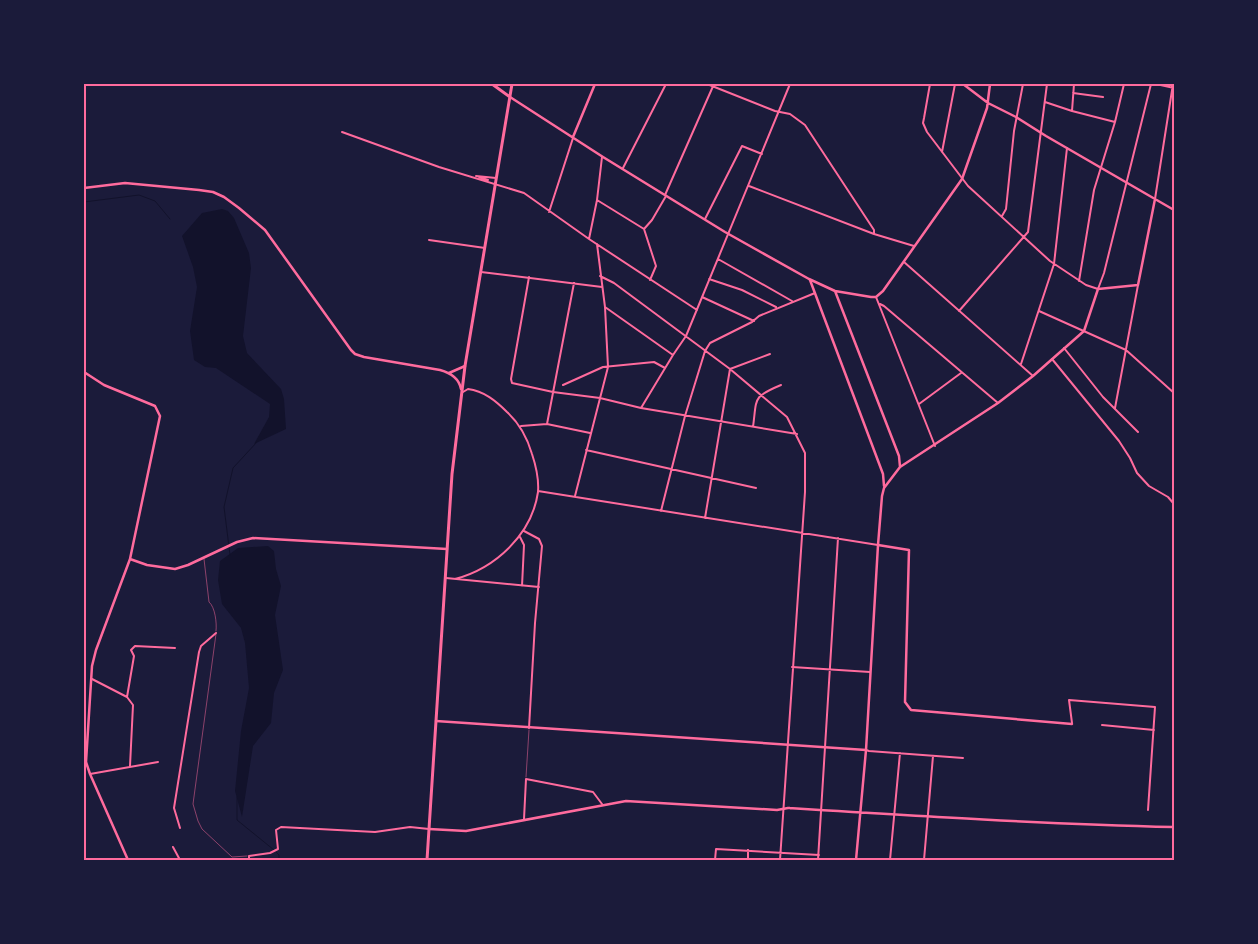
<svg xmlns="http://www.w3.org/2000/svg" width="1258" height="944" font-family="'PT Sans',sans-serif">
  <rect width="100%" height="100%" fill="#1b1b3a"/>
  <path fill="#12122b" d="M222,209L228,211L234,218L249,253L251,268L243,336L247,353L281,389L284,399L286,429L254,444L269,417L270,404L216,368L205,367L194,360L190,331L197,287L193,267L182,236L202,213Z
    M268,546L274,551L276,569L281,586L275,615L283,670L274,693L271,723L253,746L242,817L235,791L241,731L249,688L245,643L241,628L222,604L218,580L220,561L238,548Z"/>
  <g fill="none" stroke-linecap="round" stroke-linejoin="round">
    <path stroke="#12122b" stroke-width="1" d="M84,202L139,195L155,201L170,219
      M230,555L224,507L233,468L257,442
      M237,797V820L274,850
      M276,852L279,855V860"/>
    <path stroke="#ff6b9d" stroke-width="0.5" d="M204,559L209,602C215,607 217,623 216,631
      M216,634L193,804L198,821L202,829L232,857L247,856
      M526,777L529,730"/>
    <path stroke="#ff6b9d" stroke-width="2" d="M707,84L775,111L790,114L805,125L874,230V234
      M930,84L924,118L923,123L927,132L968,186L1050,261L1086,285L1098,289L1104,273L1151,84
      M1156,84L1174,88
      M1073,93L1103,97
      M1045,102L1072,111L1115,122
      M1072,111L1074,84
      M342,132L439,167L524,193L589,239L697,310
      M942,152L955,84
      M623,168L666,84
      M476,176L496,178
      M479,177L488,180
      M749,186L874,234L914,246
      M665,195L714,84
      M1155,199L1173,84
      M597,200L644,229L656,266L650,280
      M549,212L573,138
      M1002,216L1006,209L1014,131L1023,84
      M705,219L742,146L762,154
      M644,229L652,220L666,196
      M589,239L597,200L602,157
      M429,240L485,248
      M718,259L792,301
      M904,262L1033,376
      M481,272L602,287
      M600,276L614,283L730,369L787,417L805,453V492L780,860
      M529,277L511,379L512,383L553,392L600,398L641,408L797,434
      M709,279L742,290L776,307
      M1079,281L1094,190L1115,122L1124,84
      M702,297L754,321
      M876,297L935,446
      M880,304L884,306L998,403
      M605,307L673,355
      M959,311L1028,232L1047,84
      M1039,311L1126,350L1174,393
      M1064,348L1103,397L1138,432
      M1052,359L1119,441L1130,458L1137,473L1149,486L1168,497L1174,504
      M1021,364L1054,264L1067,148
      M563,385L603,367L654,362L665,368
      M919,404L961,373
      M641,408L673,355L686,336L790,84
      M1115,408L1138,285
      M547,424L574,283
      M521,426L547,424L590,433
      M753,427C757,398 752,397 781,385
      M586,450L756,488
      M538,491L878,545
      M575,496L608,367L605,307L597,244
      M661,511L685,416L705,351L710,343L752,322L759,316L815,293
      M705,518L730,369L770,354
      M524,531L539,539L542,546L535,623L529,728
      M520,537L524,545L522,586
      M446,578L539,587
      M455,579C496,568 532,534 538,492C539,479 536,466 532,454C527,437 520,424 507,412C496,401 484,391 468,389L463,392
      M792,667L870,672
      M92,679L127,697L133,705L130,766
      M127,697L134,656L131,650L135,646L175,648
      M1072,723L1069,700L1155,707L1148,810
      M1102,725L1154,730
      M866,750L869,751L963,758
      M90,774L158,762
      M524,819L526,779L593,792L602,804
      M180,828L174,808L199,652L201,646L216,633
      M173,847L180,860
      M249,860V856L270,853L278,849L276,830L281,827L375,832L410,827L429,829
      M715,860L716,849L819,855
      M748,860V850
      M818,860L838,538
      M890,860L900,753
      M924,860L933,756"/>
    <path stroke="#ff6b9d" stroke-width="2.5" d="M84,372L104,385L155,406L160,416L130,559L96,650L92,666L86,762L90,774L128,860
      M878,545L909,550L905,702L911,710L1072,724
      M130,559L147,565L175,569L188,565L237,542L253,538L447,549
      M436,721L866,750"/>
    <path stroke="#ff6b9d" stroke-width="2.5" d="M963,84L988,103L1016,117L1046,136L1174,210
      M510,97L603,157L725,232L809,279L835,291L871,297H876L883,291L962,179L987,108L990,84
      M573,137L595,84
      M84,188L125,183L199,190L213,192L224,197L239,208L265,230L351,350L355,354L364,357L440,370C451,373 459,378 461,389
      M810,280L883,474L884,486
      M835,291L899,456L900,467
      M449,373L465,366
      M429,829L466,831L626,801L777,810L788,808C917,816 1045,824 1174,827
      M856,860L866,750L878,545L882,496L884,488L900,467L998,403L1033,376L1084,331L1098,289L1138,285L1155,199"/>
    <path stroke="#ff6b9d" stroke-width="3" d="M492,84L510,97
      M427,860L452,474L465,366L512,84"/>
  </g>
  <rect width="1258" height="944" fill="none" stroke="#1b1b3a" stroke-width="170"/>
  <rect x="85" y="85" width="1088" height="774" fill="none" stroke="#ff6b9d" stroke-width="2"/>
</svg>
